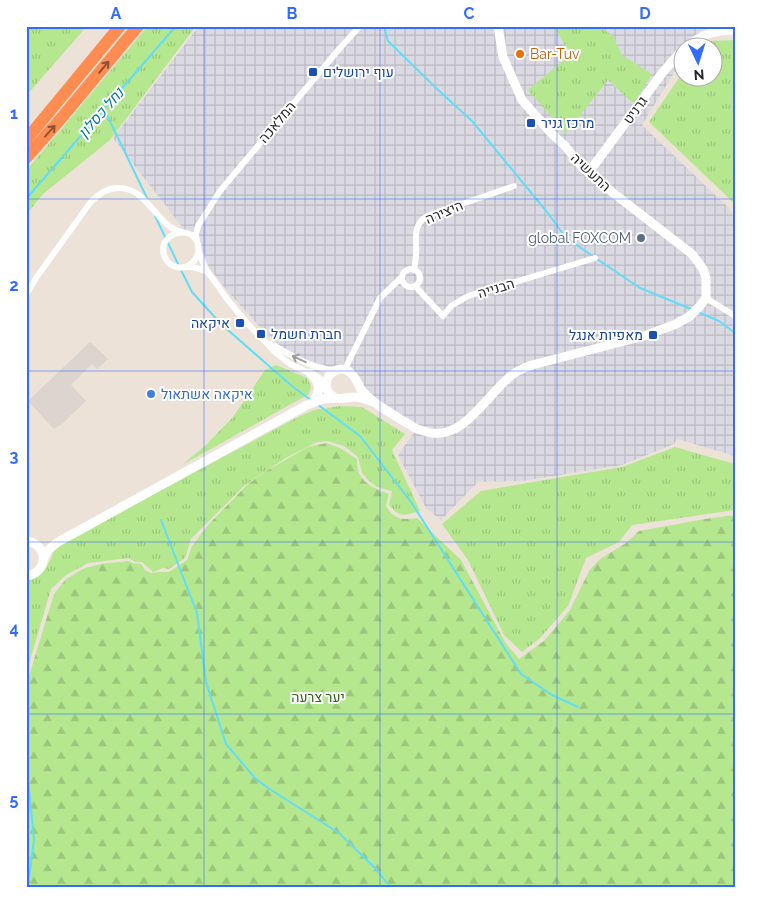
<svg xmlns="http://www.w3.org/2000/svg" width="761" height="913" font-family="Raleway,Heebo,sans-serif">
  <defs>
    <pattern id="industrial-grid" width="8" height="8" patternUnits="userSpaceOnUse" patternTransform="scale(1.25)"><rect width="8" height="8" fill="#dbdae3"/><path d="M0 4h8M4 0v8" fill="none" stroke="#bcbbc3"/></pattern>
    <pattern id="grass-tufts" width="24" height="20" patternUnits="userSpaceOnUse" patternTransform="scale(1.25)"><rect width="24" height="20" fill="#b5e78f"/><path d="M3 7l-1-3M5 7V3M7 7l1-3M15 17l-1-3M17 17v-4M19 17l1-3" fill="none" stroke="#9cc67b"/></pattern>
    <pattern id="forest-firs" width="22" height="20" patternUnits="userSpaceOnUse" patternTransform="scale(1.25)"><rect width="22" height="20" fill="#b5e78f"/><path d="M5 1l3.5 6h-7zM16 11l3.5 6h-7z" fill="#9cc67b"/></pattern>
  </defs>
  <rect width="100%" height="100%" fill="#ece2d8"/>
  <path fill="url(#industrial-grid)" d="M199,26H703L690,47L684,48L683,58L642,125L735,214V456L677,439L674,444L622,465L523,481L478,482L441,520L426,508L398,455L418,427L365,390L350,369L330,367L304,359L281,347L260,327L229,293L209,267L198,236L183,228L113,138Z"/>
  <path fill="url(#grass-tufts)" d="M26,26H87L26,96Z
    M148,26H196L110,140L43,194L26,215V171Z
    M550,26H599L613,36L622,55L652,74L634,104L608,80L566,133L528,90L571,54L554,28Z
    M735,40V204L649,122L683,72L684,78H714V48L702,47L709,41Z
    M276,365L307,378L311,386L309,394L182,465L206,445L233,417L265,370Z
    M340,406L362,407L405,434L392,450L420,511C404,515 401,519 389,505L392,491L377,487L368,480L362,473L358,457L344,446L327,441L317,442L284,459L244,486L191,539L185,558L169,569L163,568L153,572L142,562H135L129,558L88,563L66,575L51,589L26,674V581C44,577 50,562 56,546L298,417L314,410Z
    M675,447L735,464V510L632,525L619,542L586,558L568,606L540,638L522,652L504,635L468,560L442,524L481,491L527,483L622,467Z"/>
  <path fill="url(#forest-firs)" d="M326,443L340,448L357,459C356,481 371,487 389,494L386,506C394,520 402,520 417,518L461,560L505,642L519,659L544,641L570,610L589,571L600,559L626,543L639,531L705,519L735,515V887H26V686L54,594L66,579L85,568L101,564L129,561L132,563L141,564L145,570L151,573L159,572H169L187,560L192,546L209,524L248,484L268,470L308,447Z"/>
  <path fill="#dcd5cf" d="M90,342L108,359L97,369L92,364L71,385L86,401L63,423L54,429L28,401Z"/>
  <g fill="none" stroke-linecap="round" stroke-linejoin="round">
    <path stroke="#62ddf7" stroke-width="2" d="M384,26L388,41L435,87L472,121L547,212L566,238L593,256
      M104,109L147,198
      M26,199L176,26
      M155,216L179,266
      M597,259L640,288L691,309
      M181,270L192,292L221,324L293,387L311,400
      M698,312L719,321L735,333
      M317,404L360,436L411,502L521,674L552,695L578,707
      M161,520L197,613L206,682L226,744L255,778L268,788L339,833L376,869L390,887
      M26,759L34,839L28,887"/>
    <path stroke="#fff" stroke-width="6" d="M197,242L196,234L198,226L220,191L340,48L360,26
      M199,252L205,268L227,299L247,323L276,353L290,364L318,377L326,384
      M185,267C207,259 200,228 178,233C172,234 168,237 165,242C160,252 166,264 176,267C180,268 184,267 188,267C195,267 201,269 207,272
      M402 278a9 9 0 1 1 18 0a9 9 0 1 1-18 0Z
      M414,270C415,264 416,259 416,253C417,237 412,226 427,216L514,186
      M415,286L443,316L451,306L468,296L595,258
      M26,295L36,278L90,203C98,194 108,187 120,188C148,189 156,225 181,232
      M706,298L735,316
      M271,344C289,354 315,371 336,370
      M345,369L380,298L402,277"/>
    <path stroke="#fff" stroke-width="9" d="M684,48C701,35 714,30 735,30
      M589,172L663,72L684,48
      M310,373C318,380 322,389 315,398
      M373,402C367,400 361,397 355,397C346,397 337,402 330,394C319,382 334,363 348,371C356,375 358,386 363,392C373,404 388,411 400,419C406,422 411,426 417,429C421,430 427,432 431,433C466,438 488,393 512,375C518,370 525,368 532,365L644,336L676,324L690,316L700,306L706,298V278L703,269L692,254L612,192L583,168L565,146L550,132L522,100L503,57L498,26
      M26,541C49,544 49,573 26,576
      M44,558L48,550L58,542L307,405L323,399L335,398"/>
    <path stroke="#ff8c50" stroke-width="12" d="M26,140L120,26
      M26,158L58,122L138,26"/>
  </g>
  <defs><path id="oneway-shaft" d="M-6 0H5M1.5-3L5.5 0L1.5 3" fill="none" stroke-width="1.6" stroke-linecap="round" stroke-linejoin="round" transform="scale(1.25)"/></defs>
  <g stroke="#89553a">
    <use href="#oneway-shaft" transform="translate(104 67) rotate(-50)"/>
    <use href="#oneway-shaft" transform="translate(50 131) rotate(-48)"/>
  </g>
  <use stroke="#9e9e9e" href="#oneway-shaft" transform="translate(299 359) rotate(-155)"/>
  <path fill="none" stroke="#326bff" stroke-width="1" stroke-opacity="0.55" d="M204,26V887M380,26V887M557,26V887M26,199H735M26,371H735M26,542H735M26,714H735"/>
  <circle fill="#e8710a" stroke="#fff" stroke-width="2" cx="520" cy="54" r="5"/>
  <g fill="#1a4fb4" stroke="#fff" stroke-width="2">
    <rect x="308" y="67" width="10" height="10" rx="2.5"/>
    <rect x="526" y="118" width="10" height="10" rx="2.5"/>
    <rect x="235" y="318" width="10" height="10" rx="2.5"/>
    <rect x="256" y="329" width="10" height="10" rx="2.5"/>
    <rect x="648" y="330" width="10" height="10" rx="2.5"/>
  </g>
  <circle fill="#5c6f8a" stroke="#fff" stroke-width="2" cx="641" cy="238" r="5"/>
  <circle fill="#3f7fe0" stroke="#fff" stroke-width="2" cx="151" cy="394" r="5"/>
  <g text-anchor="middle" stroke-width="4" stroke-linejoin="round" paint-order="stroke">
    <g font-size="14" fill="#c56008" stroke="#fff" text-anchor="start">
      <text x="530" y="59">Bar-Tuv</text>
    </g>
    <g font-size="14" fill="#164399" stroke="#fff" text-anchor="start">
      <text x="323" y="77">עוף ירושלים</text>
      <text x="541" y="128">מרכז גניר</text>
      <text x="230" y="328" text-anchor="end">איקאה</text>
      <text x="271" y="339">חברת חשמל</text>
      <text x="643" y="340" text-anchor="end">מאפיות אנגל</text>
    </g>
    <g font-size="14" fill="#282828" stroke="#fff">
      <text transform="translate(635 110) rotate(-53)" y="5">גרניט</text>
      <text transform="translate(277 122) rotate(-50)" y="5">המלאכה</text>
      <text transform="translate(591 172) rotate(43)" y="5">התעשיה</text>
      <text transform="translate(444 212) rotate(-23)" y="5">היצירה</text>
      <text transform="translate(496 288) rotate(-17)" y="5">הבנייה</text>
    </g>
    <g font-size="14" fill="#4e5e75" stroke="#fff" text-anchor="end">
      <text x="631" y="243">global FOXCOM</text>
    </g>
    <g font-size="14" fill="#366cbe" stroke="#fff" text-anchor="start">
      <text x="161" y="399">איקאה אשתאול</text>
    </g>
    <g font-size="14" fill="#2d6914" stroke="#fff">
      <text x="318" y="702">יער צרעה</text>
    </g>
    <g font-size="15" font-style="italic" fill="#0379a1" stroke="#fff">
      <text transform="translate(101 113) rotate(-49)" y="5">נחל כסלון</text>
    </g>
  </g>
  <rect width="761" height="913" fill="none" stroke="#ffffff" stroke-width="55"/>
  <g transform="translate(698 62) rotate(176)"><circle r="24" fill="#ffffff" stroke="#a9a9a9"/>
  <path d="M0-4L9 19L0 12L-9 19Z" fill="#326bff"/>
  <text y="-8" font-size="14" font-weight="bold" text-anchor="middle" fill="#282828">N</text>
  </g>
  <rect x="28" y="28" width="706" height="858" fill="none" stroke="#326bff" stroke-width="2"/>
  <g font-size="16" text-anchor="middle" font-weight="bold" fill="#326bff">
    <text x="116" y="19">A</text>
    <text x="292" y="19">B</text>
    <text x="469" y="19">C</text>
    <text x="645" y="19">D</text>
    <text x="14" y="119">1</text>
    <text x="14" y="291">2</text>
    <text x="14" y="462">3</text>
    <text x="14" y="634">4</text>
    <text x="14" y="805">5</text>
  </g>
</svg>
